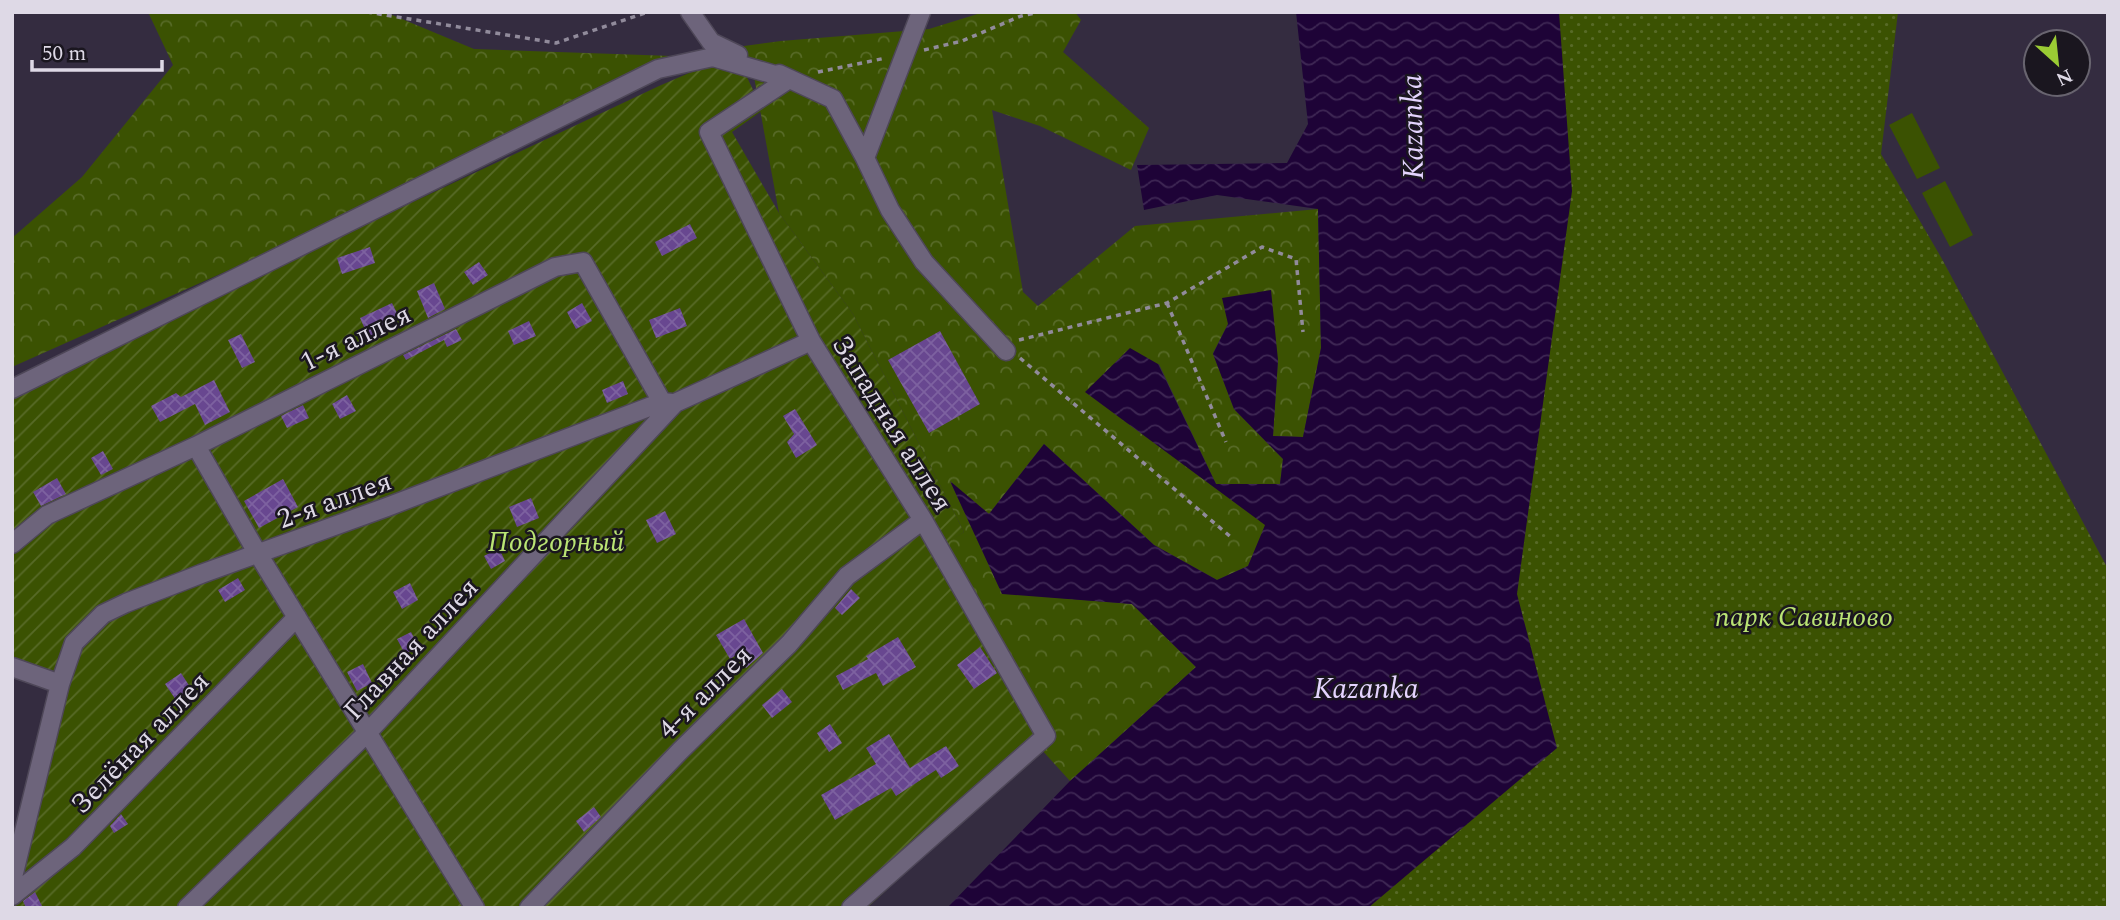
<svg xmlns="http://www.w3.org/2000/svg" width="2120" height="920" font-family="Spectral,serif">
  <defs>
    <pattern id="forest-crowns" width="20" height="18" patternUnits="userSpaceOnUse" patternTransform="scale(1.75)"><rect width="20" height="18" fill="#3b5202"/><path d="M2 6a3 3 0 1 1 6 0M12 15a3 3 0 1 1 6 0" fill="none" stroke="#576a27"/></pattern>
    <pattern id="park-dots" width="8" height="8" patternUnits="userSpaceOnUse" patternTransform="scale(1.75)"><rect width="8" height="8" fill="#3b5202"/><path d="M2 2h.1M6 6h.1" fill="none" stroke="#576a27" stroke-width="1.8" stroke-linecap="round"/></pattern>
    <pattern id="garden-furrows" width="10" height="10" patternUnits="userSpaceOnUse" patternTransform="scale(1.75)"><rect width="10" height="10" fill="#3b5202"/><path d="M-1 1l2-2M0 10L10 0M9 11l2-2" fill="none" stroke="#576a27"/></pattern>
    <pattern id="water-waves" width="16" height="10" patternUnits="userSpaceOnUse" patternTransform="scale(1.75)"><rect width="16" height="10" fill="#1e0337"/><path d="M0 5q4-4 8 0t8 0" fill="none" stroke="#3e2754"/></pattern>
    <pattern id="building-cross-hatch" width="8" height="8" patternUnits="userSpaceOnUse" patternTransform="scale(1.75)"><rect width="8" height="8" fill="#684790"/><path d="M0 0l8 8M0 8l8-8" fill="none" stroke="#7d61a0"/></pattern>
  </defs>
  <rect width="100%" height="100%" fill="#342c40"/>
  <path fill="#3b5202" d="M1912,113L1940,168L1917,179L1889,125Z
    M1945,181L1973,235L1950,247L1922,193Z"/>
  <path fill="url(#forest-crowns)" d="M148,12H385L474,49L672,56L781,41L929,29L984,12H1075L1081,20L1063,52L1149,128L1131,170L1040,126L992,110L1023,292L1038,306L1135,226L1318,209L1321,348L1303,437L1273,436L1278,360L1228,324L1213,353L1234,409L1283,459L1280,484H1216L1159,364L1086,392L1266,525L1248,566L1217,580L1154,545L1044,444L989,514L951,483L1002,593L1132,604L1196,667L1070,781L1041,749L945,543L964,532L853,314L779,213L752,66L741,53L679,69L12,367V238L82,177L173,65Z"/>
  <path fill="url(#park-dots)" d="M1544,12H1898L1881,154L1942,259L2108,569V908H1349Z"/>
  <path fill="url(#garden-furrows)" d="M738,59L763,110L732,132L779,213L853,314L964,532L945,544L1041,749L867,908H12V884L60,685L12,672V391L659,86L689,73Z"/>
  <path fill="url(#water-waves)" d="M1296,12H1559L1572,191L1517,594L1557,748L1368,908H947L1070,781L1196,667L1132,604L1002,594L950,481L989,514L1044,444L1154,545L1217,580L1248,566L1265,525L1085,392L1130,348L1158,364L1216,484H1280L1283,459L1234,409L1213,354L1228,324L1222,298L1271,290L1278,360L1273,436L1303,437L1321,348L1318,209L1217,195L1144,210L1137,165L1287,163L1308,124Z"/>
  <path fill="url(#building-cross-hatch)" d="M690,224L697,238L662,256L655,242Z
    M370,247L375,263L342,274L337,258Z
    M479,262L488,275L473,285L464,272Z
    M434,283L445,309L428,318L417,291Z
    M392,303L399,317L396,319L398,324L369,338L360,318Z
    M582,303L592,321L576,329L567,312Z
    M680,308L687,326L656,338L649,320Z
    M529,321L536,336L514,345L508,331Z
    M456,329L462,340L447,347L444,340L406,360L403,355Z
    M940,331L980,404L929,433L888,360Z
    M241,334L255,362L242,368L228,340Z
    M214,380L230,412L205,425L195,404L160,422L151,406L176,393L181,397Z
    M623,381L628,394L607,403L602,390Z
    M347,395L356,411L340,419L332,404Z
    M303,405L309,418L287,428L281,416Z
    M795,409L817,445L796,458L787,442L794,434L783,416Z
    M103,451L113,469L101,475L91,458Z
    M57,478L66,494L41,506L33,492Z
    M283,479L298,507L259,528L244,501Z
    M531,498L539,518L517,527L509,507Z
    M665,511L676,534L657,543L646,520Z
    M499,548L505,561L491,569L484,556Z
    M238,578L245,590L225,602L218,590Z
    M410,583L418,600L402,609L393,592Z
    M851,589L860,598L842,615L835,608Z
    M744,619L763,653L746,668L738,654L730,659L716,635Z
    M411,632L419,647L405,654L397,639Z
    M898,637L916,667L883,686L876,673L843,690L836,676L868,659L866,656Z
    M980,647L997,673L974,689L957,665Z
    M363,664L372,683L357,691L347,672Z
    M181,673L192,690L176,700L165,684Z
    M782,689L792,702L772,718L762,705Z
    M830,724L842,743L829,752L817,733Z
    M889,734L910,768L946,746L959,766L941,778L936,770L896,796L891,788L835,820L821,795L876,764L866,748Z
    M594,807L601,817L584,832L576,821Z
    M121,814L128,824L114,833L110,826Z
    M35,892L43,908H26L23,901Z"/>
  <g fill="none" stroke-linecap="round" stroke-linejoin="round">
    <g stroke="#4e4758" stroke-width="21">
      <path id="minor" d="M690,12L711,42L738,55
        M779,74L833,99L865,158L890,210L924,262L1006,351
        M789,79L709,132L811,341L923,520L1046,736L851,908
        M865,158L921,12
        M12,389L658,69L713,57L789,79
        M196,446L255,549L475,908
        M12,544L47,515L196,446L555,267L583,262L662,402
        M12,667L60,684L12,881
        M60,684L74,643L103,614L126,603L201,574L387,507L662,402L672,403
        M12,896L73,847L297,617
        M187,908L368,732L675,403L811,341
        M529,908L680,751L789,644L847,576L923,520"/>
    </g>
    <path stroke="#918b9b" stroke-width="3.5" stroke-dasharray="5 5" stroke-linecap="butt" d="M367,12L556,43L648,12
      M924,50L962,41L1021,16L1039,12
      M818,72L886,58
      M1167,303L1226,442
      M1019,340L1167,303L1262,247L1296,259L1303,332
      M1020,358L1232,538"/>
    <use href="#minor" stroke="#6d647b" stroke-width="18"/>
  </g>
  <g text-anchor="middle" stroke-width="5" stroke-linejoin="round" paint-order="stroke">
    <g font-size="28" fill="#ded9e6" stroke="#1a161f">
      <text transform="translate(355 337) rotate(-26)" y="10">1-я аллея</text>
      <text transform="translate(893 423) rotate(58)" y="10">Западная аллея</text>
      <text transform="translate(334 499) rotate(-20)" y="10">2-я аллея</text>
      <text transform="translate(410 648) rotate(-47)" y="10">Главная аллея</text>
      <text transform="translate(704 691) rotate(-45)" y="10">4-я аллея</text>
      <text transform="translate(139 742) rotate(-46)" y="10">Зелёная аллея</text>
    </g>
    <g font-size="28" font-style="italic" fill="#bae474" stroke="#1a161f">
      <text x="556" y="551">Подгорный</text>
      <text x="1804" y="626">парк Савиново</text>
    </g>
    <g font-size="30" font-style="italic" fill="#e4d4fe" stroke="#1a161f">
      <text transform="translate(1412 127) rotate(-91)" y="10">Kazanka</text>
      <text x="1366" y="698">Kazanka</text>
    </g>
  </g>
  <rect width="2120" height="920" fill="none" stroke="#ded9e6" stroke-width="28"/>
  <g transform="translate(2057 63) rotate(153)"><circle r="33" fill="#1a161f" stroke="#68646f" stroke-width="2"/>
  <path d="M0-5L12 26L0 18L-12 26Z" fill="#9acb34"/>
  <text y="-10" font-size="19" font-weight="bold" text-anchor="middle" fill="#ded9e6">N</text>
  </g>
  <path d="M32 60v10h130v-10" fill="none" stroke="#ded9e6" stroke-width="3.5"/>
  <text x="42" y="60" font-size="21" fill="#ded9e6" stroke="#1a161f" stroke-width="5" paint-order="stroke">50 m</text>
</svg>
